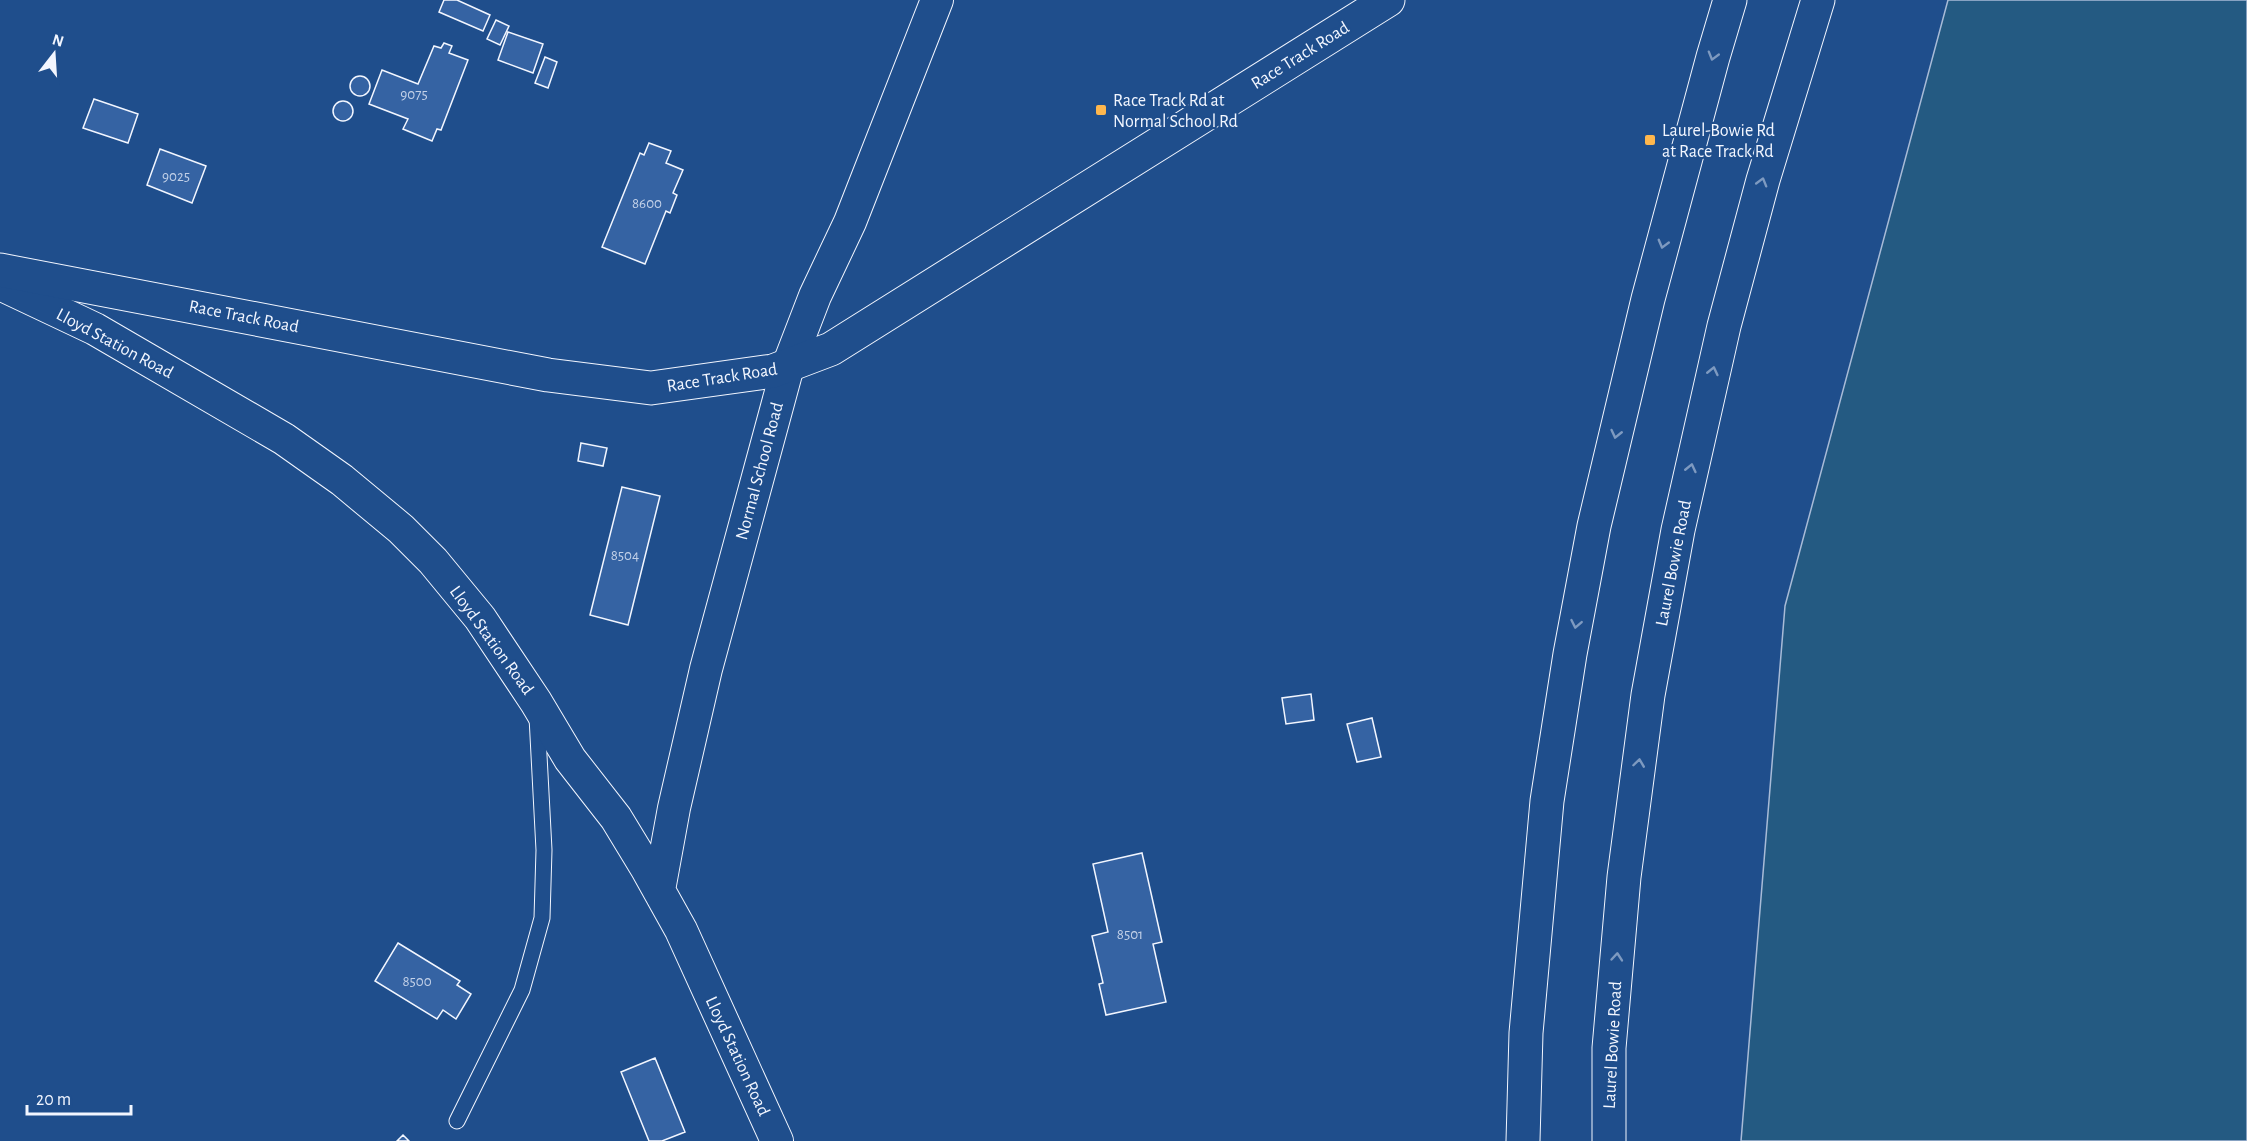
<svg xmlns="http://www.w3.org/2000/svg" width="2247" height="1141" font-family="'Alegreya Sans',sans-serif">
  <rect width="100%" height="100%" fill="#1f4e8c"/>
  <path fill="#245a82" stroke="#a8bbd7" stroke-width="1.5" d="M1948,0H2247V1141H1741L1785,606Z"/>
  <path fill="#3563a3" stroke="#f2f6ff" stroke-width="1.5" d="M444,0H457L490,15L483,31L439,12Z
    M496,20L509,26L500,45L487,39Z
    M508,32L543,44L533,73L498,60Z
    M444,43L452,46L449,53L468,60L441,130L437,129L432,141L403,129L408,119L369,104L382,70L418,84L434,46L441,48Z
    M545,57L557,62L548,88L535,83Z
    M350 86a10 10 0 1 1 20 0a10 10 0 1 1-20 0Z
    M94,99L138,114L128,143L83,128Z
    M333 111a10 10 0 1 1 20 0a10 10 0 1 1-20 0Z
    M649,143L671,151L666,163L683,170L673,193L677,195L670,213L666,211L645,264L602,247L640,153L644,155Z
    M160,149L206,166L192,203L147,185Z
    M581,443L607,448L603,466L578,461Z
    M622,487L660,496L628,625L590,615Z
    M1311,694L1314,720L1286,724L1282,698Z
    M1372,718L1381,757L1357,762L1347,724Z
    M1142,853L1162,942L1153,944L1166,1002L1106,1015L1099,984L1103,983L1092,936L1108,932L1093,864Z
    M398,943L460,981L457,985L471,994L456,1019L443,1010L437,1019L375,981Z
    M655,1058L685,1132L662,1141H649L621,1072Z
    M403,1135L409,1141H397Z"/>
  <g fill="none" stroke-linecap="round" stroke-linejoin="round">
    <g stroke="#f2f6ff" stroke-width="17">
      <path id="lane" d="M457,1121L522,990L542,918L544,850L537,717"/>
    </g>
    <g stroke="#f2f6ff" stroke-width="34">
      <path id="street" d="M0,284L95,329L284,439L342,480L401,529L433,561L480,618L536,702L570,759L616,818L647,869L681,930L777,1141
        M659,890L674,808L706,669L788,366L815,296L850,222L937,0"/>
    </g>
    <g stroke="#f2f6ff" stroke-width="35">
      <path id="secondary" d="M0,270L548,375L651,388L773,371L831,349L1388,0"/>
    </g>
    <g stroke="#f2f6ff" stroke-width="35">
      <path id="primary" d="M1523,1141L1526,1033L1547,801L1570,654L1594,526L1648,299L1713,57L1730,0
        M1609,1141V1048L1624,877L1648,695L1678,530L1724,326L1763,180L1818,0"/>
    </g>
    <use href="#lane" stroke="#1f4e8c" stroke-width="15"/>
    <use href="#street" stroke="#1f4e8c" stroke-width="32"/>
    <use href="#secondary" stroke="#1f4e8c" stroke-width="33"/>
    <use href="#primary" stroke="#1f4e8c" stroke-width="33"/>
  </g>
  <defs><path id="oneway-chevron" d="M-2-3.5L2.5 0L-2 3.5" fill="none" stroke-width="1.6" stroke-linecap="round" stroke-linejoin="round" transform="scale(1.5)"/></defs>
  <g stroke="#7e9ac0">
    <use href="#oneway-chevron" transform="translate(1713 56) rotate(106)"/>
    <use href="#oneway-chevron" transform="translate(1762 182) rotate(-74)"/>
    <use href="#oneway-chevron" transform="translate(1663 244) rotate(105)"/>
    <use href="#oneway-chevron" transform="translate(1713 371) rotate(-77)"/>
    <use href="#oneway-chevron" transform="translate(1616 434) rotate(103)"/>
    <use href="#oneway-chevron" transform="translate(1691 468) rotate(-77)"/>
    <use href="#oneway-chevron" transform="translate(1576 624) rotate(101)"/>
    <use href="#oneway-chevron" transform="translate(1639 763) rotate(-82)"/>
    <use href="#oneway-chevron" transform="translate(1617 957) rotate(-85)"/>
  </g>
  <g fill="#ffb74d" stroke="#1f4e8c" stroke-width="2">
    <rect x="1095" y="104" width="12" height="12" rx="3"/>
    <rect x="1644" y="134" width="12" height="12" rx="3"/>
  </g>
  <g text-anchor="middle" stroke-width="4.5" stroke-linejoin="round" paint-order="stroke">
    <g font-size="15" fill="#c3d1e8">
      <text x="414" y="99">9075</text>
      <text x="176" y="181">9025</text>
      <text x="647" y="208">8600</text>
      <text x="625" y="560">8504</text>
      <text x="1130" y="939">8501</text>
      <text x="417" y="986">8500</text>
    </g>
    <g font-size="18" fill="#f2f6ff" stroke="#1f4e8c">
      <text transform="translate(1300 55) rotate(-32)" y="6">Race Track Road</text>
      <text transform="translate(244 316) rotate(11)" y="6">Race Track Road</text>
      <text transform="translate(115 343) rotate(28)" y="6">Lloyd Station Road</text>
      <text transform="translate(722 377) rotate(-9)" y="6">Race Track Road</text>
      <text transform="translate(759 471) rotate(-75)" y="6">Normal School Road</text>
      <text transform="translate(1673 563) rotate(-79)" y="6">Laurel Bowie Road</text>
      <text transform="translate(492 640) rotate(54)" y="6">Lloyd Station Road</text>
      <text transform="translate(1612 1045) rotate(-87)" y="6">Laurel Bowie Road</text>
      <text transform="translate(738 1056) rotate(65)" y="6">Lloyd Station Road</text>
    </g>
    <g font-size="18" fill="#f2f6ff" stroke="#1f4e8c" text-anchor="start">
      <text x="1113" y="106">Race Track Rd at<tspan x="1113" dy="21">Normal School Rd</tspan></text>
      <text x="1662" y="136">Laurel-Bowie Rd<tspan x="1662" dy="21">at Race Track Rd</tspan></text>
    </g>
  </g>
  <g transform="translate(54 54) rotate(17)" stroke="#1f4e8c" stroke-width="4.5" paint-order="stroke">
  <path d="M0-4.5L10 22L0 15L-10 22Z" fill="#f2f6ff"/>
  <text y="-9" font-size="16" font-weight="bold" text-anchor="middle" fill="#f2f6ff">N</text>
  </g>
  <path d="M27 1105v9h104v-9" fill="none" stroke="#f2f6ff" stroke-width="3"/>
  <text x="36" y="1105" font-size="18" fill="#f2f6ff" stroke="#1f4e8c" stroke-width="4.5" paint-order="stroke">20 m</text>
</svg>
